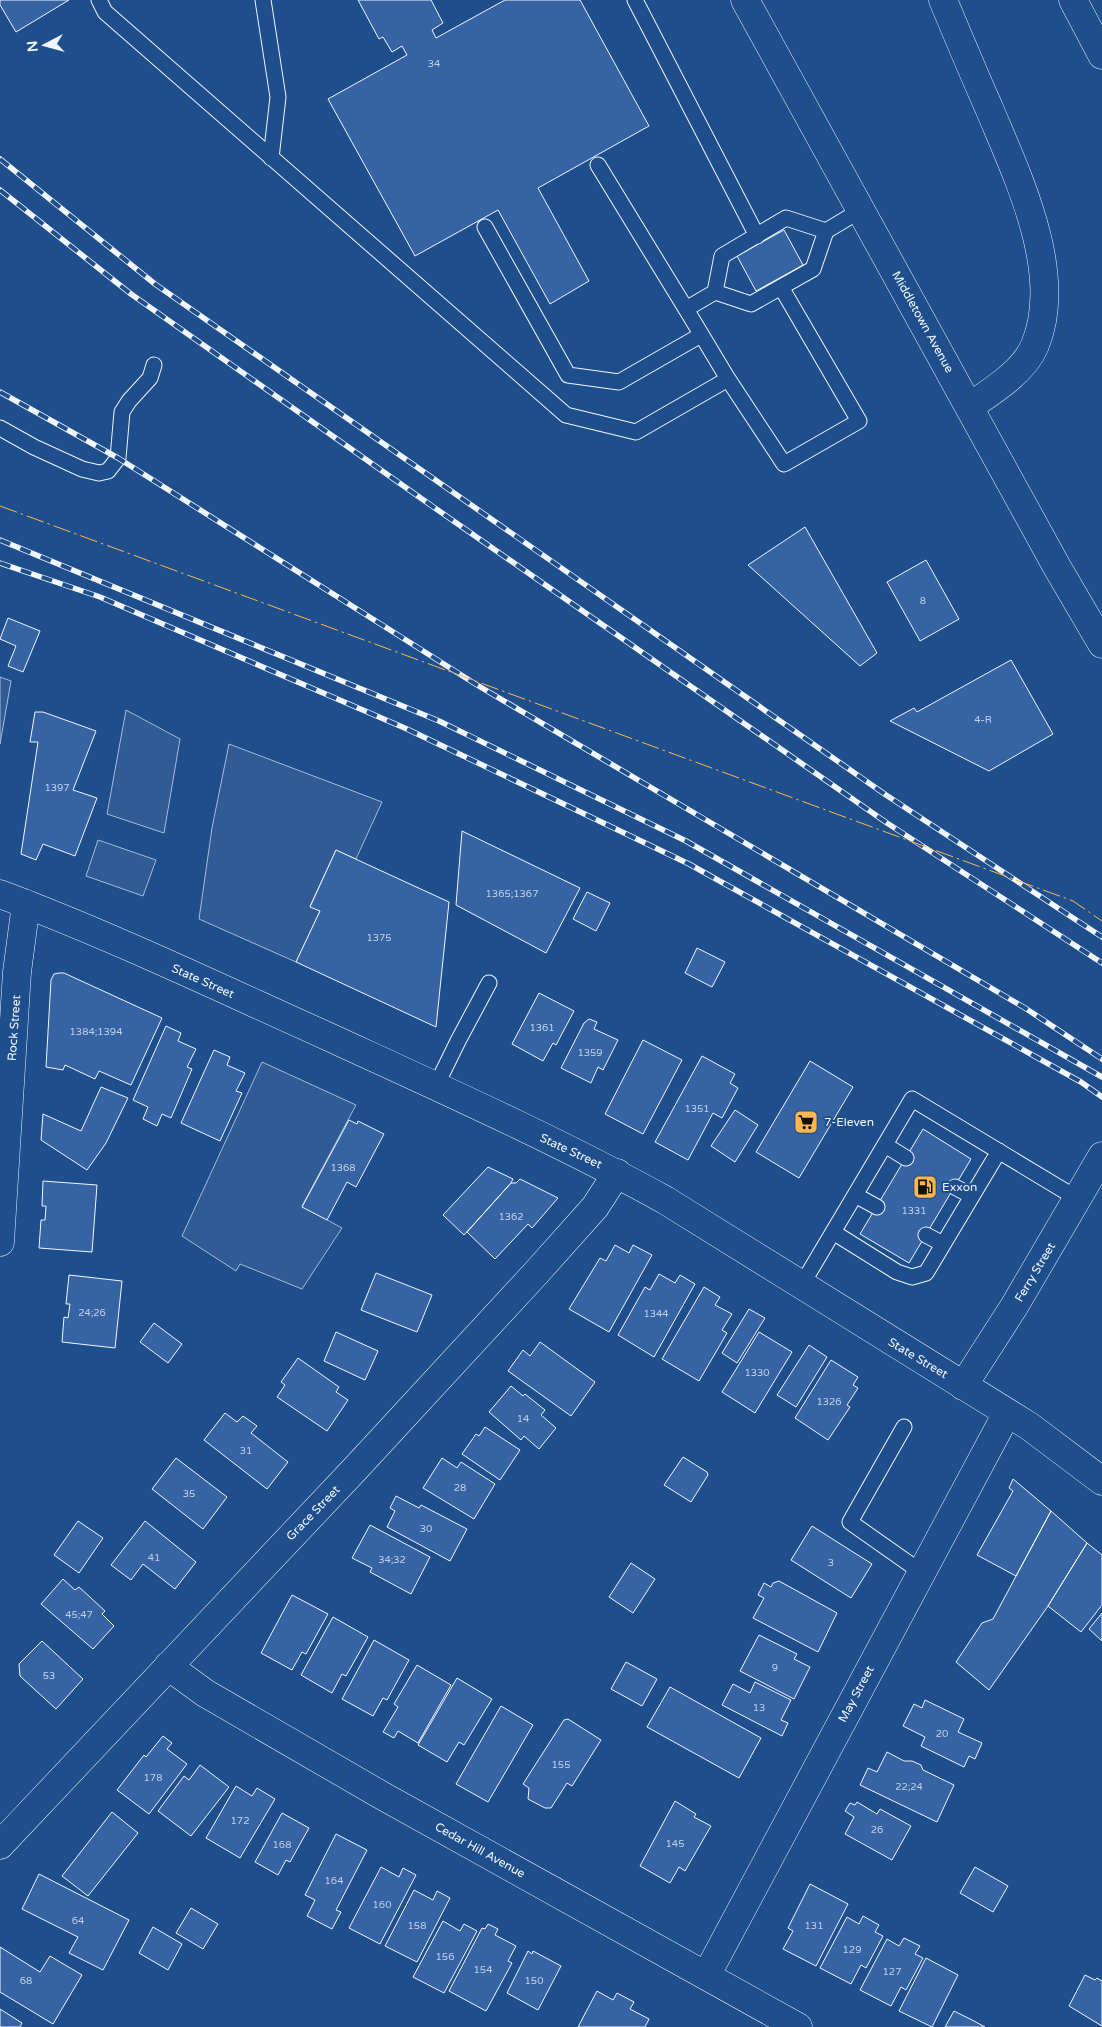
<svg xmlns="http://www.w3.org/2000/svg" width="1102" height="2027" font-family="'Varela Round',sans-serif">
  <rect width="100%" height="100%" fill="#1f4e8c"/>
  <path fill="#305b95" stroke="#a8bbd7" d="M0,677L11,681L0,744Z
    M126,710L180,739L164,833L107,814Z
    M229,744L382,802L356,859L336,850L310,906L320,911L296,962L199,919L212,828Z
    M98,840L156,860L143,896L86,876Z
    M262,1062L356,1105L302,1206L342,1228L302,1289L240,1264L236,1271L182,1236Z"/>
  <path fill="#3563a3" stroke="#f2f6ff" d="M0,0H69L16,32L0,5Z
    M358,0H431L443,23L432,30L436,38L505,0H580L649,126L538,188L589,281L550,304L498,210L415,256L328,99L407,55L402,46L392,52L383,37L379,39Z
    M784,230L803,265L756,291L737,256Z
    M805,527L877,653L860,666L748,565Z
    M926,560L959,619L920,641L887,582Z
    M8,618L40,631L23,672L8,666L16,646L0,639Z
    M1011,660L1053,734L989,771L890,721L914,708L917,712Z
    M35,712H43L96,731L73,790L97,798L75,856L43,844L36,860L21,854L38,742H30Z
    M462,831L580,888L546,953L456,905Z
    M336,850L449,902L436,1027L296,962L320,911L310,907Z
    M587,892L610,903L596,931L573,919Z
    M697,948L725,962L712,987L685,973Z
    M59,973H64L162,1018L131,1085L99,1071L95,1079L65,1065L63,1070L46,1067L51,980L54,974Z
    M539,993L574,1011L556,1045L553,1043L543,1061L512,1044Z
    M589,1019L597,1022L594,1029L618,1040L603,1070L598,1067L591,1083L561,1068L584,1023Z
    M166,1026L181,1033L178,1041L196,1049L187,1067L192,1069L171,1118L162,1114L157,1126L143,1119L148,1107L133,1100Z
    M643,1040L682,1060L643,1134L605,1114Z
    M214,1050L230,1057L227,1065L245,1073L236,1091L242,1093L220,1141L181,1123Z
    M702,1056L735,1074L730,1083L738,1088L722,1118L713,1113L688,1160L655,1142Z
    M810,1061L853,1087L799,1178L756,1152Z
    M101,1087L128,1098L106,1143L87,1170L41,1140L43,1114L81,1131Z
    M735,1110L758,1125L735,1162L711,1146Z
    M349,1120L357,1124L358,1121L384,1134L356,1187L347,1182L327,1220L302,1207Z
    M923,1129L971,1159L909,1263L860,1234Z
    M488,1167L513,1179L511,1183L464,1235L443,1215Z
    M520,1179L558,1198L532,1228L528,1224L495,1259L467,1232L511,1183H516Z
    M43,1181L97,1185L92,1252L39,1248L41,1220H45L46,1206H42Z
    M615,1245L629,1253L633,1245L652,1255L609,1332L569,1309L600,1258L606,1261Z
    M376,1273L432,1295L417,1332L361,1310Z
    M659,1274L675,1283L680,1275L695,1284L654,1357L618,1335L645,1287L650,1290Z
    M69,1275L122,1281L115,1348L62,1342L64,1317L68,1318L70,1304H66Z
    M704,1287L720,1297L715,1305L732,1314L722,1330L727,1333L699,1381L662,1359Z
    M749,1309L765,1318L737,1363L722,1353Z
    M154,1323L182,1344L168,1363L140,1342Z
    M336,1332L378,1351L365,1380L324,1361Z
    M759,1332L792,1352L755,1413L722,1392Z
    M540,1342L595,1382L571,1416L508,1371L523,1350L530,1356Z
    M809,1345L827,1357L796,1407L777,1395Z
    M298,1358L339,1387L336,1392L348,1400L327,1431L277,1397L285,1385L281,1382Z
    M831,1360L858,1377L853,1385L858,1388L847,1405L850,1407L828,1440L795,1418Z
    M511,1386L523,1396L525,1394L545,1410L541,1415L556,1428L539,1449L524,1436L521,1440L489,1412Z
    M225,1413L237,1422L243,1416L257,1426L251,1433L288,1462L267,1489L204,1440Z
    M485,1427L520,1450L500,1480L462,1454L476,1434L479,1436Z
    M683,1457L707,1472L708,1475L691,1502L664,1485Z
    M176,1458L227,1497L203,1529L152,1489Z
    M442,1458L457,1468L461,1462L495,1484L474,1519L423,1488Z
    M1013,1479L1051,1511L1016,1576L977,1555L1013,1491L1009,1488Z
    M396,1496L419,1508L421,1505L467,1529L450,1561L387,1527L395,1511L390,1508Z
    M1051,1511L1087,1543L1048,1606L989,1690L956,1662L982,1623L993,1619Z
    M78,1521L103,1538L79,1573L54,1555Z
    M145,1521L196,1562L175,1589L143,1564L131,1580L111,1565Z
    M370,1525L430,1557L411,1594L370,1572L372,1568L352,1558Z
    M812,1526L872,1564L851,1598L791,1560Z
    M1087,1543L1102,1555V1605L1081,1632L1048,1606Z
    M631,1563L655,1579L633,1613L609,1597Z
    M63,1579L75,1590L79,1587L105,1611L102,1614L114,1626L93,1649L41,1604Z
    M779,1581L837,1613L818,1652L753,1618L764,1598L758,1595L764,1583L771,1587L773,1583Z
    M292,1595L328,1614L306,1654L302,1652L292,1670L261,1653Z
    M1102,1613V1641L1089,1629Z
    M333,1617L368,1637L346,1676L342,1674L332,1693L301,1675Z
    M759,1635L797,1654L794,1659L810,1667L794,1699L740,1671Z
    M374,1640L409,1660L387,1700L383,1698L373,1716L342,1699Z
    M42,1641L83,1679L56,1709L20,1676L19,1664Z
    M626,1662L657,1679L642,1706L611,1689Z
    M417,1665L451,1685L418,1743L398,1731L394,1738L383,1732L398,1707L394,1704Z
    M457,1678L492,1699L464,1745L459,1742L447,1762L418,1745Z
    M755,1682L791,1700L781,1720L788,1723L782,1736L722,1705L733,1684L750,1693Z
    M670,1687L761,1738L739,1778L647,1727Z
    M925,1700L964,1719L958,1732L982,1743L975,1759L969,1756L964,1767L921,1746L925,1737L903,1726L914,1704L922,1708Z
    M501,1706L533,1725L488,1802L456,1784Z
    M568,1719L601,1740L572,1786L567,1783L551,1808H545L528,1799L529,1788L523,1784L564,1720Z
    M163,1736L172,1743L167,1749L187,1764L149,1814L117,1790L144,1755L146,1757Z
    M887,1752L904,1761H912L921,1765L923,1770L954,1785L937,1822L860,1785L868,1768L877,1772Z
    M200,1765L229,1787L191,1836L158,1811L184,1776L189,1780Z
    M236,1786L252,1796L257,1788L275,1799L240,1858L206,1838Z
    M675,1801L696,1814L694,1817L711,1826L685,1871L679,1867L670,1883L640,1866Z
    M857,1802L877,1814L880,1809L911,1826L892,1860L845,1834L854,1817L845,1811L850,1803L855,1805Z
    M112,1812L138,1833L88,1896L62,1876Z
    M282,1813L309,1828L290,1862L286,1860L278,1875L255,1862Z
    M336,1834L367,1850L336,1910L341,1912L332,1929L307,1916L315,1900L305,1895Z
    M381,1867L399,1877L403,1868L416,1875L380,1944L349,1928Z
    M975,1867L1008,1886L993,1912L960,1893Z
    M39,1874L129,1920L103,1970L69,1953L78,1937L22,1909Z
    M810,1884L848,1904L816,1966L783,1949L793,1931L788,1928Z
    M414,1890L433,1900L437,1891L450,1898L417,1962L385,1946Z
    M191,1908L218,1924L203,1949L176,1933Z
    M863,1916L879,1925L875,1932L883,1936L866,1968L861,1965L851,1984L820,1968L847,1917L859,1924Z
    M443,1921L460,1931L464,1924L477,1931L444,1993L413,1977Z
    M488,1924L498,1929L495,1935L516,1946L508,1961L512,1963L486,2011L449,1991L482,1928L485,1929Z
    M153,1927L182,1944L168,1970L139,1953Z
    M904,1938L920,1946L915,1954L923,1958L906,1990L901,1987L891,2006L860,1990L887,1939L899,1946Z
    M0,1947L40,1972L50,1956L82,1975L53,2024L0,1992Z
    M528,1951L532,1954L533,1951L561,1966L538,2010L507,1993Z
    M926,1958L958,1975L932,2027L899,2011Z
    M1085,1975L1095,1980L1097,1978L1102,1981V2026L1069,2006Z
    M597,1991L613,2000L617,1993L634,2002L630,2009L649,2019L645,2027H578Z
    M0,2009L22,2023L20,2027H0Z
    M954,2011L974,2021L985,2027H945Z"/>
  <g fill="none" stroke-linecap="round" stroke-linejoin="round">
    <g stroke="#f2f6ff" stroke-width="17">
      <path id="lane" d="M99,0L105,12L566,415L636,432L728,379
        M263,0L278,97L271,158
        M635,0L757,236
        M598,165L686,309L715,292L722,256L786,218L826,231
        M485,227L568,375L619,382L701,335
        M715,292L751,304L813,269L826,231L861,210
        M686,309L728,379L784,464L859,421L781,287
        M0,428L34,447L82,469L99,473L108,471L118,458L122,412L129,401L150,378L154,365
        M436,1086L458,1041L489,983
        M885,1145L906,1158
        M955,1187L972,1196
        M855,1195L877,1207
        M833,1232L897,1272L912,1277L926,1273L999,1151
        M926,1235L943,1244
        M801,1286L912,1099L1078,1199
        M904,1427L850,1522L921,1572"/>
    </g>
    <g stroke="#f2f6ff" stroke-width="29">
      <path id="street" d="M0,1242L17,972L26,904
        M168,1666L205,1693L381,1795L798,2027
        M0,1845L355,1469L536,1273L595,1207L617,1173
        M706,1976L1007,1413"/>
    </g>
    <g stroke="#f2f6ff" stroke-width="29">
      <path id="primary" d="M745,0L1057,567L1102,644
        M0,894C112,936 220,988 329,1037C442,1089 556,1140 665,1200L1029,1426L1102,1481
        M963,1386L1015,1305L1102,1156"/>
    </g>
    <g stroke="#f2f6ff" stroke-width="29">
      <path id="highway" d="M943,0C958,36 973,72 989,108C1017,175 1065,273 1035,345C1024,372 992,391 969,407
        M1073,0L1102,55"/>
    </g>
    <use href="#lane" stroke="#1f4e8c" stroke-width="15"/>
    <use href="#street" stroke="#1f4e8c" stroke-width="28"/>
    <use href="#primary" stroke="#1f4e8c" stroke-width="28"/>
    <use href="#highway" stroke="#1f4e8c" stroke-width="28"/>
    <g stroke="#f2f6ff" stroke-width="5.5">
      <path id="rail" d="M0,159L155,284L886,795L1102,937
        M0,190L131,294L432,506L887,823L1102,963
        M0,392L118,458L477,685L1025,1008L1102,1059
        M0,540L439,721L686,841L1102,1077
        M0,563L100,597L407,729L689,864L1081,1082L1102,1097"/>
    </g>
    <use href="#rail" stroke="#1f4e8c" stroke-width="4" stroke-dasharray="11" stroke-linecap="butt"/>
    <path stroke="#ffb74d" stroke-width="1" stroke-dasharray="18 4 2.5 4" stroke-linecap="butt" d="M0,506L1073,901L1102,921"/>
  </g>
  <defs>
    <g id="supermarket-square" transform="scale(1.25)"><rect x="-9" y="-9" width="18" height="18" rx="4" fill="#ffb74d" stroke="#1f4e8c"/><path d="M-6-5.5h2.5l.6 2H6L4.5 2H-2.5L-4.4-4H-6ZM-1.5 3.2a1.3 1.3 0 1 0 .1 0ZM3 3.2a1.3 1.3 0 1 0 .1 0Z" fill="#111"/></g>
    <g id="fuel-square" transform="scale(1.25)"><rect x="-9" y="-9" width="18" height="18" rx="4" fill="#ffb74d" stroke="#1f4e8c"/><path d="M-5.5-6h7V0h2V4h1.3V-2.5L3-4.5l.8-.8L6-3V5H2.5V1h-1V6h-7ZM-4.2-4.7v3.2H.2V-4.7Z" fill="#111"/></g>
  </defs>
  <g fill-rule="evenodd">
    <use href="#supermarket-square" x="806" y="1122"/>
    <use href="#fuel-square" x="925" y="1187"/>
  </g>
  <g text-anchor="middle" stroke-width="4" stroke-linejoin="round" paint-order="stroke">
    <g font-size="10" fill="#c3d1e8">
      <text x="434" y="67">34</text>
      <text x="923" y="604">8</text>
      <text x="983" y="723">4-R</text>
      <text x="57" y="791">1397</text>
      <text x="512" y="897">1365;1367</text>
      <text x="379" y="941">1375</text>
      <text x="542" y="1031">1361</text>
      <text x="96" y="1035">1384;1394</text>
      <text x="590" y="1056">1359</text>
      <text x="697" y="1112">1351</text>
      <text x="343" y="1171">1368</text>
      <text x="914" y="1214">1331</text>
      <text x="511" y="1220">1362</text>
      <text x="92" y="1316">24;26</text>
      <text x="656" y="1317">1344</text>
      <text x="757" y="1376">1330</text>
      <text x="829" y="1405">1326</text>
      <text x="523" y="1422">14</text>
      <text x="246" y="1454">31</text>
      <text x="460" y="1491">28</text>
      <text x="189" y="1497">35</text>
      <text x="426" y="1532">30</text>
      <text x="154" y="1561">41</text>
      <text x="392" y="1563">34;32</text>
      <text x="831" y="1566">3</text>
      <text x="79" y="1618">45;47</text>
      <text x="775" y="1671">9</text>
      <text x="49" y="1679">53</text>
      <text x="759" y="1711">13</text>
      <text x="942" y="1737">20</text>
      <text x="561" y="1768">155</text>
      <text x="153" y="1781">178</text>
      <text x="909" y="1790">22;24</text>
      <text x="240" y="1824">172</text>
      <text x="877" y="1833">26</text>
      <text x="675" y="1847">145</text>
      <text x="282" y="1848">168</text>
      <text x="334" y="1884">164</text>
      <text x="382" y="1908">160</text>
      <text x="78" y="1924">64</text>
      <text x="417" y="1929">158</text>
      <text x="814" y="1929">131</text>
      <text x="852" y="1953">129</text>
      <text x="445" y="1960">156</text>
      <text x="483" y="1973">154</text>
      <text x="892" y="1975">127</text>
      <text x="26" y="1984">68</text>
      <text x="534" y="1984">150</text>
    </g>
    <g font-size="12" fill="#f2f6ff" stroke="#1f4e8c">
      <text transform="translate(923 322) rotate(61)" y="4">Middletown Avenue</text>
      <text transform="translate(203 981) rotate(24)" y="4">State Street</text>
      <text transform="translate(14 1028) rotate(-86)" y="4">Rock Street</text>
      <text transform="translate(571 1151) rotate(25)" y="4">State Street</text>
      <text transform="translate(1035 1272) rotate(-59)" y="4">Ferry Street</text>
      <text transform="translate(918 1358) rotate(31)" y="4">State Street</text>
      <text transform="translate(313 1513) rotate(-46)" y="4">Grace Street</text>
      <text transform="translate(856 1694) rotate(-62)" y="4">May Street</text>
      <text transform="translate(480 1850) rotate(29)" y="4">Cedar Hill Avenue</text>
    </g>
    <g font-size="12" fill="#f2f6ff" stroke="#1f4e8c" text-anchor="start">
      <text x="824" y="1126">7-Eleven</text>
      <text x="942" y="1191">Exxon</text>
    </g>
  </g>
  <g transform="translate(45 45) rotate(264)" stroke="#1f4e8c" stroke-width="4" paint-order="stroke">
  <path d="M0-4L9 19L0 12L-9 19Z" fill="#f2f6ff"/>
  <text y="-8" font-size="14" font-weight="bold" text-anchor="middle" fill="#f2f6ff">N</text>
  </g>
</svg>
